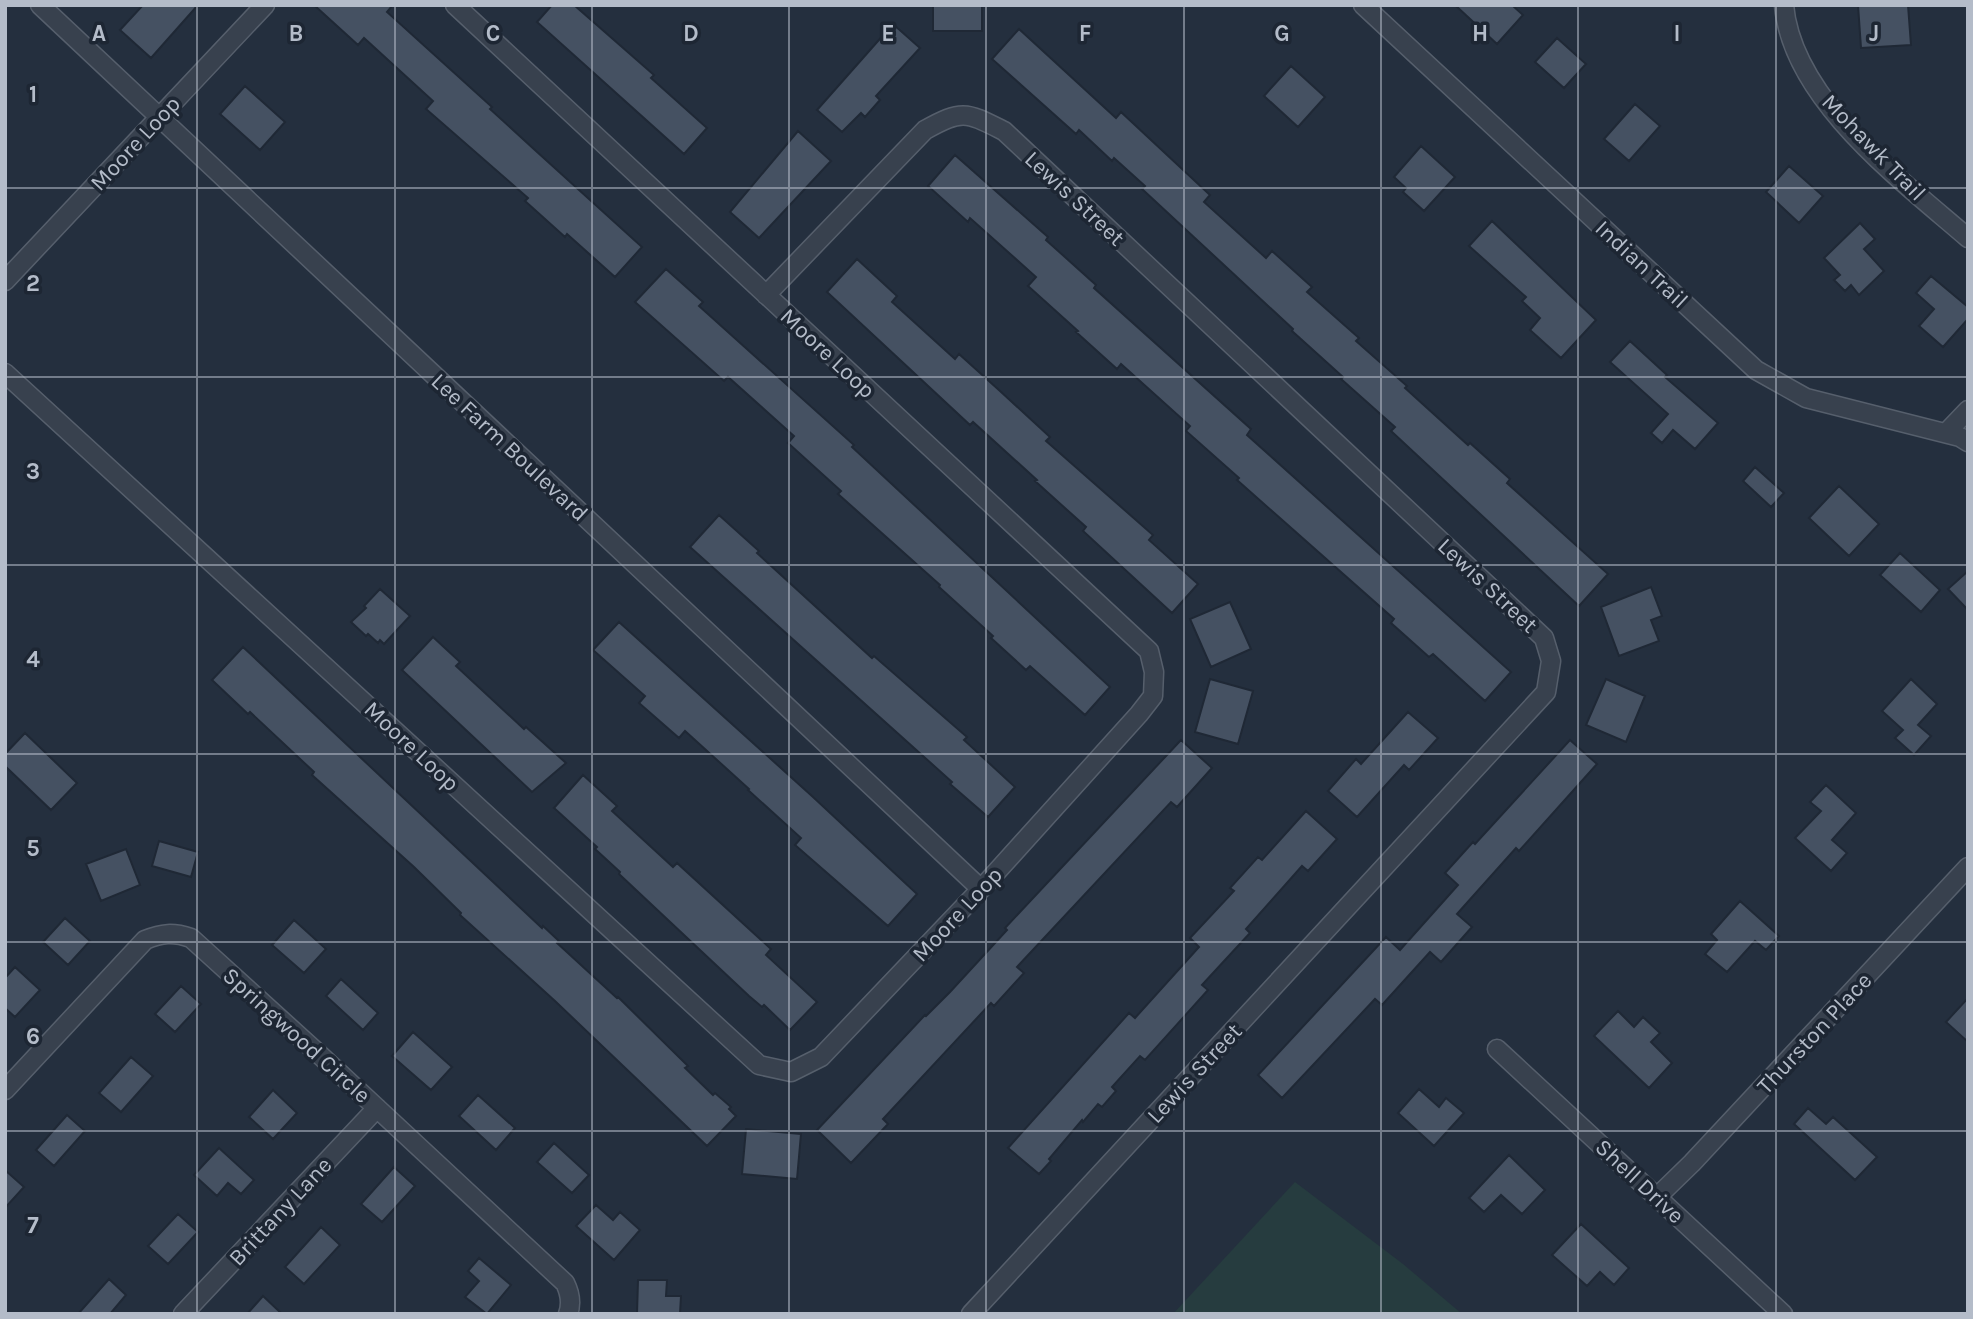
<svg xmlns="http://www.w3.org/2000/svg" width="1973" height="1319" font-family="Karla,sans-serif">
  <rect width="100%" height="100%" fill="#242f3e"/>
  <path fill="#263c3f" d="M1295,1182L1403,1264L1462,1314H1173Z"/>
  <path fill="#455162" stroke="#1f2835" stroke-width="2" d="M143,5H198L151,58L120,30Z
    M314,5H393L387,12L492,107L490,109L536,151L642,247L615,277L567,234L565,237L525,201L528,198L426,109L433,101L364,38L358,45Z
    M552,5H574L654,75L651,78L707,128L684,154L537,22Z
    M933,5H982V31H933Z
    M1455,5H1512L1523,15L1497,44Z
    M1858,5H1908L1911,45L1861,48Z
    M893,24L920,48L876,96L880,100L865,117L861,113L842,132L817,110Z
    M1019,29L1116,118L1121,112L1210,195L1204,202L1266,258L1272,251L1312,287L1307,292L1359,338L1356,341L1407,386L1405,388L1468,445L1470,443L1510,479L1507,483L1608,574L1579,606L1391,431L1395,427L1341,379L1343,377L1292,331L1293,329L1142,189L1145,186L1114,158L1112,161L1079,130L1076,134L992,59Z
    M1557,38L1586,64L1564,88L1535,62Z
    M1291,66L1325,97L1298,127L1264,96Z
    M245,86L285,122L260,150L220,114Z
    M1635,104L1660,126L1629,161L1604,139Z
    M798,131L831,161L759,238L730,212Z
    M1421,146L1455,177L1424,211L1403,192L1406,188L1394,177Z
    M955,155L1048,237L1046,240L1096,285L1094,288L1251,429L1247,435L1511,672L1485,701L1433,654L1429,657L1391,623L1394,619L1237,480L1239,478L1186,431L1190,426L1121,364L1117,369L1076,332L1078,331L1028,286L1036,277L970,218L968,222L928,186Z
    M1789,166L1823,196L1799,223L1766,192Z
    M1492,221L1596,320L1561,358L1530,330L1540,318L1522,301L1526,297L1469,246Z
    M1860,223L1875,239L1864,249L1884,271L1859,295L1851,285L1845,291L1834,280L1840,275L1824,258Z
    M857,259L897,296L892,302L955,359L959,354L1000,391L1050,437L1046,441L1153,535L1149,540L1198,584L1172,613L1083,531L1086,527L1035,481L1037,480L973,422L970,425L827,292Z
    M666,269L703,302L699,306L854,445L852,447L1110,687L1085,715L1030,666L1026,670L991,638L993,636L939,587L940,585L838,494L841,491L788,443L794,436L728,377L724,381L635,302Z
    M1931,276L1968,307V319L1943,347L1919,326L1934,309L1916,293Z
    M1630,341L1667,375L1665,377L1718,423L1695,449L1673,430L1662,443L1651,433L1668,414L1610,362Z
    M1755,467L1784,493L1771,507L1743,481Z
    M1839,486L1879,524L1849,556L1809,518Z
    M719,515L759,551L757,553L872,658L874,656L967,737L964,740L1015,787L988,817L950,784L952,782L690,547Z
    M1900,553L1940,590L1921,612L1880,575Z
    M1968,571V610L1948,589Z
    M1651,587L1662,616L1651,620L1659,641L1619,656L1601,607Z
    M380,589L410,616L384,644L380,640L378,643L368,634L366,636L351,622L366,608L364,606Z
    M1230,602L1251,649L1211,667L1190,619Z
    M619,622L813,797L917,894L888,926L795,845L801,838L748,790L749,789L685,731L679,738L639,703L645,696L593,650Z
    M433,637L460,662L456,666L524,729L526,727L566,763L532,792L402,670Z
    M243,647L542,928L543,926L559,941L557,943L617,998L618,997L688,1066L685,1068L713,1095L715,1093L731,1107L729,1109L736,1116L707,1146L555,1001L460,915L461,913L414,867L312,775L314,772L250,712L248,714L212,680Z
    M1210,679L1253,691L1238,744L1195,732Z
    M1606,679L1645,696L1626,742L1586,725Z
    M1911,679L1937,704L1918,725L1931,736L1914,755L1895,738L1903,730L1882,711Z
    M1408,712L1438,738L1409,770L1404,765L1357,817L1328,791L1356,759L1361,764Z
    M25,733L77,783L51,810L5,766V754Z
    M1181,740L1212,768L1177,807L1171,802L1017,967L1024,973L994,1006L991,1003L883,1119L888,1124L851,1163L817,1130L925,1015L926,1016L950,992L1007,930L1005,928Z
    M1570,740L1597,764L1519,851L1516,848L1457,914L1472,927L1441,962L1430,952L1382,1005L1375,999L1282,1098L1258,1075L1386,937L1400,950L1458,885L1445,873L1473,842L1475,844Z
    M583,775L617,806L612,811L673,867L677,863L771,949L766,955L817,1002L790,1030L764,1005L762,1007L749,996L619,874L620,872L595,849L597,847L554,808Z
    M1826,785L1856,813L1832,840L1847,853L1831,871L1795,838L1821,811L1810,802Z
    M1306,811L1337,839L1308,871L1302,866L1246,929L1250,933L1202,985L1208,990L1145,1060L1140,1056L1112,1087L1116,1091L1102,1107L1098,1104L1083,1122L1082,1120L1049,1159L1051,1161L1039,1174L1008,1148L1129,1013L1135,1018L1199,947L1190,938L1234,891L1230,888L1258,857L1262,860Z
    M159,841L198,852L191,877L152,866Z
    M126,849L140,885L101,901L86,864Z
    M1740,901L1779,936L1766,950L1755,941L1727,972L1705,954L1717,940L1711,934Z
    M65,918L90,941L68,965L43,942Z
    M294,920L326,949L304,973L272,945Z
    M15,967L40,990L15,1017L5,1008V978Z
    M341,979L378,1013L363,1030L326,996Z
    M181,986L201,1004L175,1032L155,1014Z
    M1968,998V1042L1946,1022Z
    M1618,1011L1634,1027L1643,1017L1660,1033L1651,1042L1672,1063L1649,1088L1594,1036Z
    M413,1032L452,1067L431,1090L392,1056Z
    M131,1057L153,1076L121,1112L99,1093Z
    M1419,1089L1439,1107L1446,1098L1464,1113L1434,1146L1398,1113Z
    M273,1090L297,1113L273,1139L249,1117Z
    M478,1095L515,1128L496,1150L459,1116Z
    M1808,1108L1826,1124L1833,1117L1877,1157L1855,1180L1794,1124Z
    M67,1115L85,1131L54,1166L36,1150Z
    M746,1129L801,1134L797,1179L742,1174Z
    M554,1143L589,1175L572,1193L537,1162Z
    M219,1148L254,1180L241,1194L228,1183L217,1196L194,1175Z
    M1509,1155L1545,1190L1522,1214L1501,1195L1484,1212L1469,1198Z
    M394,1167L415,1186L382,1222L361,1204Z
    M5,1170L24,1187L5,1208Z
    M596,1205L613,1220L620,1212L640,1230L614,1260L576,1226Z
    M178,1214L198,1232L168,1264L148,1246Z
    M1581,1224L1629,1268L1614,1285L1600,1272L1587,1286L1552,1255Z
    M321,1227L340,1245L304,1284L285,1267Z
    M479,1258L511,1285L487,1314L465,1297L479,1281L468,1271Z
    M109,1279L126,1295L110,1314H78Z
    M638,1280H667L666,1296H681L680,1314H637Z
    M263,1296L282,1314H247Z"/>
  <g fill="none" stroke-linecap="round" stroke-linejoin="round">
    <g stroke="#565f6c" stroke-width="21">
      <path id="street" d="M40,5L981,889
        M1363,5L1756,370L1806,398L1960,437L1968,442
        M1784,5C1792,99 1901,180 1968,238
        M5,281L265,5
        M766,295L925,130C963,109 966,112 1004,131L1544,638L1551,661L1546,692L971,1314
        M5,373L759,1065L791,1072L821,1057L981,889L1139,714L1153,696L1154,672L1149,651L455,5
        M1946,433L1968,410
        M1497,1049L1783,1314
        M5,1090L145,940C162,933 173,932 191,938L321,1056L565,1283C570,1293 572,1303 568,1314
        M1657,1197L1692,1163L1968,867
        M183,1314L377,1108"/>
    </g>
    <use href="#street" stroke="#38414e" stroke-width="18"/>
  </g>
  <path fill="none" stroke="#b4bcc9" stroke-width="2" stroke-opacity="0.55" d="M197,5V1314M395,5V1314M592,5V1314M789,5V1314M986,5V1314M1184,5V1314M1381,5V1314M1578,5V1314M1776,5V1314M5,188H1968M5,377H1968M5,565H1968M5,754H1968M5,942H1968M5,1131H1968"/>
  <g text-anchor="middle" stroke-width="7" stroke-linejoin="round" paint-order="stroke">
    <g font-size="23" fill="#b4bcc9" stroke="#1d2633">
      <text transform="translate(135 143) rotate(-47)" y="8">Moore Loop</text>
      <text transform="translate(1874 147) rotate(46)" y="8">Mohawk Trail</text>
      <text transform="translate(1075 198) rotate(43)" y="8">Lewis Street</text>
      <text transform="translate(1642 264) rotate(43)" y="8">Indian Trail</text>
      <text transform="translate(828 353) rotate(43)" y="8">Moore Loop</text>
      <text transform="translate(510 447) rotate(43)" y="8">Lee Farm Boulevard</text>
      <text transform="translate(1488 585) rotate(43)" y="8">Lewis Street</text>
      <text transform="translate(412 746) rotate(43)" y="8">Moore Loop</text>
      <text transform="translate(957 914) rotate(-47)" y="8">Moore Loop</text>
      <text transform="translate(1814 1033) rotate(-47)" y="8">Thurston Place</text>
      <text transform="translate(297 1035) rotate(42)" y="8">Springwood Circle</text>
      <text transform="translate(1194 1073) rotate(-47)" y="8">Lewis Street</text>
      <text transform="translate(1640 1181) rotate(43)" y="8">Shell Drive</text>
      <text transform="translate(280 1211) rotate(-47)" y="8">Brittany Lane</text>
    </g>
  </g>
  <g font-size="23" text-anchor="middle" font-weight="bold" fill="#b4bcc9" stroke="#1d2633" stroke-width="7" stroke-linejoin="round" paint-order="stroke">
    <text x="99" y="41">A</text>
    <text x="296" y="41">B</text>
    <text x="493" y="41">C</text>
    <text x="691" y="41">D</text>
    <text x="888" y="41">E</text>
    <text x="1085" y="41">F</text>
    <text x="1282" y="41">G</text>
    <text x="1480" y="41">H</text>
    <text x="1677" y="41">I</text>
    <text x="1874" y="41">J</text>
    <text x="33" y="102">1</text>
    <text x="33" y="291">2</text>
    <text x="33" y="479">3</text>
    <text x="33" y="667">4</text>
    <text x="33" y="856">5</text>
    <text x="33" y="1044">6</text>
    <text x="33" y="1233">7</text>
  </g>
  <rect width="1973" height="1319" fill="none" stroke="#b4bcc9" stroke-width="14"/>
</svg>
